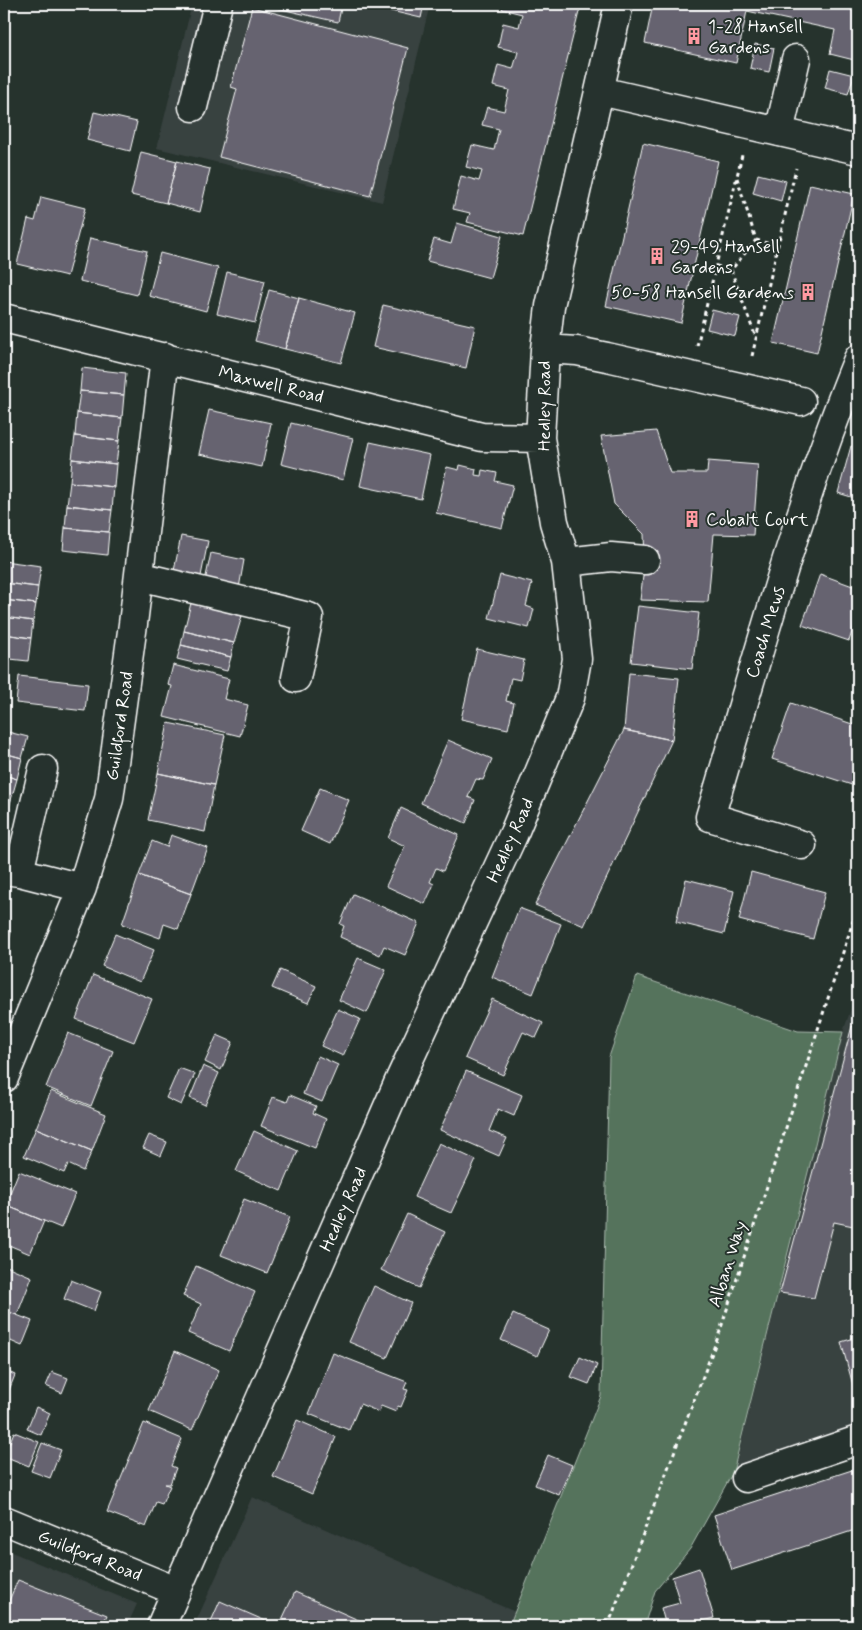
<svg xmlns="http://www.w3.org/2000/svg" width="862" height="1630" font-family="Mynerve,sans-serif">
  <rect width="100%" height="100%" fill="#26332d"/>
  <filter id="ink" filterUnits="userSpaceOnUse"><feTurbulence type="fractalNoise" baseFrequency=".02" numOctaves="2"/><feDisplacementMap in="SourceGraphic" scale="10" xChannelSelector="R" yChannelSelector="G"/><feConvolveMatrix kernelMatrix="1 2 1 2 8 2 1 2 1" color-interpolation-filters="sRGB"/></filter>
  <g filter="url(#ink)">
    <path fill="#394241" d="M192,4H430L382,202L157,148Z
      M858,989V1429L734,1472L843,1032Z
      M252,1497L515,1612L509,1626H194Z
      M4,1549L137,1604L127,1626H4Z"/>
    <path fill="#54735c" stroke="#aab9ae" d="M637,976L798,1031L843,1032L733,1472L690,1549L655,1591L644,1626H509L601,1396L609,1057Z"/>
    <path fill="#666470" stroke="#fff" d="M273,4H342L338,22L272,7Z
      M361,4H424L421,18Z
      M503,4H581L523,236L467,222L470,213L453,209L461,176L479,181L482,171L466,167L472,145L494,150L499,129L482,125L487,107L504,111L509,90L493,86L498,65L513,69L518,52L498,47L503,23L519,27L522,14L502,9Z
      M653,4H858V61L830,54L835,30L747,11L736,63L645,43Z
      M252,7L408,48L370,196L219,157L237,89L231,87Z
      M755,44L774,48L769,72L750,68Z
      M830,69L854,75L848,94L825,88Z
      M94,112L137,122L130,151L87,140Z
      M643,143L718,161L681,323L606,306Z
      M141,152L177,161L166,203L131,195Z
      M177,161L210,169L200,212L166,203Z
      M758,174L786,181L781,201L753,193Z
      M810,184L854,194L817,353L773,343Z
      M41,197L85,208L67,276L17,264L28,219L35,221Z
      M457,223L502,236L490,278L427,261L434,239L451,244Z
      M90,238L147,251L137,295L80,281Z
      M160,253L218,268L206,311L149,296Z
      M227,272L265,281L255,323L217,314Z
      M269,290L299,298L285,349L255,341Z
      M299,298L355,313L341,363L285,349Z
      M383,305L475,326L466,368L373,347Z
      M712,310L740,317L735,336L707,329Z
      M82,368L126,373L124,395L80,391Z
      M80,391L124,395L122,418L77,413Z
      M209,410L271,423L262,467L199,454Z
      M77,413L122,418L119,441L75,436Z
      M291,423L353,438L343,480L281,464Z
      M656,431L670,473H707L708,461L758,465L753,535L714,534L708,602L640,600L645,560L644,534L614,504L601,436Z
      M75,436L119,441L116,464L72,459Z
      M370,442L430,455L421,499L360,486Z
      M851,446L858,448V499L838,493Z
      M72,459L116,464L114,487L70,482Z
      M460,465L476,469L475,475L481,476L482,470L497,473L495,481L513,485L502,528L436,513L447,467L459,470Z
      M70,482L114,487L112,510L67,505Z
      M67,505L112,510L109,532L65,528Z
      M65,528L109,532L107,555L63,550Z
      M181,536L208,541L201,576L174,571Z
      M211,553L244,560L239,588L205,581Z
      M4,561L41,566L38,587L4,583Z
      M820,574L858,588V614L849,641L802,625Z
      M500,575L532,583L526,606L534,609L529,628L489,618Z
      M4,583L38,587L36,604L4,600Z
      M4,600L36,604L33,621L4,617Z
      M191,603L242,616L234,643L184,631Z
      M638,606L699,613L692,669L631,662Z
      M4,617L33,621L31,638L4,634Z
      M184,631L234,643L231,657L181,645Z
      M4,634L31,638L28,661L10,659L9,667L4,666Z
      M181,645L231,657L227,671L177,659Z
      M477,649L524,660L520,680L511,678L506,701L514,703L508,729L461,719Z
      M173,665L229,679L224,699L248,705L240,736L164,717L172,686L168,685Z
      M629,673L679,678L672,740L624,730Z
      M19,676L88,684L85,711L16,703Z
      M791,703L858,726V787L772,759Z
      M168,723L225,735L214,785L158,773Z
      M624,730L672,740L584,926L535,905Z
      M4,731L28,737L22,758L4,753Z
      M448,740L492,759L483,780L476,779L468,797L475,800L466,823L421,803Z
      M4,753L22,758L17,779L4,775Z
      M158,773L214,785L205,832L148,820Z
      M4,775L17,779L11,800L4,798Z
      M320,788L349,800L330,844L301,831Z
      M4,798L11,800L6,821L4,820Z
      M401,808L459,835L443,871L436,868L430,882L434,884L425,904L386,886L405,846L388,838Z
      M171,835L208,848L191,894L139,875L152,841L167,847Z
      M751,872L825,892L813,939L739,920Z
      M139,875L191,894L178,929L164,924L160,938L122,924Z
      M686,879L734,891L724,934L676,922Z
      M353,894L419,923L405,955L384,946L380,955L340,937L344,926L340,924Z
      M519,908L561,924L533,994L492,977Z
      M4,930L11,932L4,961Z
      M115,934L154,950L140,982L102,966Z
      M358,958L386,970L367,1013L339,1000Z
      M280,970L316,986L308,1003L272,988Z
      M93,975L152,999L134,1042L76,1019Z
      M492,999L543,1023L536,1038L523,1032L503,1075L465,1058Z
      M338,1009L360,1019L343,1056L321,1046Z
      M852,1026L858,1028V1227L834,1222L814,1298L780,1293Z
      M68,1033L113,1051L91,1106L46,1087Z
      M217,1035L233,1042L221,1070L205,1062Z
      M318,1056L338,1065L322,1102L303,1094Z
      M203,1066L219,1073L205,1105L190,1098Z
      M179,1068L195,1074L181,1105L166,1098Z
      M466,1071L522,1095L514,1116L498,1109L489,1131L507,1138L499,1156L440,1130Z
      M51,1091L106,1114L92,1151L36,1128Z
      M290,1095L316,1106L313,1113L326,1119L315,1148L261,1126L273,1097L287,1102Z
      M36,1128L92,1151L83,1171L68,1164L64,1173L24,1156Z
      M254,1131L298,1151L281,1191L236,1171Z
      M149,1135L167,1142L161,1156L143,1148Z
      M439,1143L476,1160L451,1213L414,1197Z
      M19,1171L75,1194L61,1228L5,1205Z
      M244,1199L290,1217L267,1273L221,1255Z
      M5,1205L44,1221L30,1254L4,1243Z
      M407,1214L445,1232L419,1288L381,1270Z
      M4,1265L32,1277L17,1315L4,1310Z
      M196,1266L255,1292L229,1351L188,1333L201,1304L183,1296Z
      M71,1280L101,1292L94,1311L64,1299Z
      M374,1286L411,1303L387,1358L349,1342Z
      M4,1310L32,1321L22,1346L6,1339L4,1345Z
      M513,1314L549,1330L537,1356L501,1340Z
      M858,1337V1391L855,1392L841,1342Z
      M175,1351L219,1370L192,1430L149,1411Z
      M333,1353L407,1382L404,1389L408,1390L401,1407L398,1406L396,1412L381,1406L379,1412L360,1404L349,1430L309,1414Z
      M580,1357L597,1365L589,1384L571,1377Z
      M4,1370L15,1375L7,1395L4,1394Z
      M52,1372L68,1378L62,1393L46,1386Z
      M36,1407L50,1413L41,1435L27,1429Z
      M297,1420L336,1437L312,1494L273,1477Z
      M144,1423L182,1439L171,1466L176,1468L170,1484H165L170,1486L162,1504L156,1502L146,1527L107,1512Z
      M14,1432L39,1442L29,1466L4,1456Z
      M42,1443L61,1450L50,1478L31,1471Z
      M548,1455L572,1465L559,1495L535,1485Z
      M858,1468V1529L732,1570L714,1515Z
      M699,1568L714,1618L702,1621L703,1626H666L661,1608L680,1603L672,1577Z
      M18,1580L107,1615L102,1626H4V1612Z
      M295,1592L372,1626H279Z
      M220,1601L277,1626H209Z"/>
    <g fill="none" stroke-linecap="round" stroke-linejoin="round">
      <g stroke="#fff" stroke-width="31">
        <path id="minor" d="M600,91L858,150
          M193,107L218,4
          M779,132L796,59
          M4,318L482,437L540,438
          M545,349L577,351L607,357L801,401
          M566,562L611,557L645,560
          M139,576L309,617L296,678
          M802,845L710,817C756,664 797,508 858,359
          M4,870L19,872L82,888
          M19,872L43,769
          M4,1078L82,888L109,799L133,624L165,357
          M746,1478L858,1440
          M4,1520L176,1591
          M161,1626L400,1079L514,833L570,698L577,659L566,562L554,522L540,438L545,349L550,306L619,4"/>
      </g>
      <path stroke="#fff" stroke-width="3" stroke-dasharray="4 4" stroke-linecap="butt" d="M737,178L756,240L731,270L756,338
        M756,240L778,246
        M716,266L731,270
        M697,346L742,155
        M752,356L796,168
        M572,1626L609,1621
        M608,1626L718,1337L858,906"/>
      <use href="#minor" stroke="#26332d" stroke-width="28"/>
    </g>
  </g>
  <defs>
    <g id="building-bare" transform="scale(1.35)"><path d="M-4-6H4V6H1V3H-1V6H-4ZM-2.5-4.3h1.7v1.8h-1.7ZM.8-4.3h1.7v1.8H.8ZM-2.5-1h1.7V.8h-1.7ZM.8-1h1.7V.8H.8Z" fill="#ff9aa2" stroke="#26332d" stroke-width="2.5" paint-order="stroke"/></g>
  </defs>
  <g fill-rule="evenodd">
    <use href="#building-bare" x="694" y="36"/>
    <use href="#building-bare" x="657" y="256"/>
    <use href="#building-bare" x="808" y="292"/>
    <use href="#building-bare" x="692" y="519"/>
  </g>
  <g text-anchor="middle" stroke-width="4" stroke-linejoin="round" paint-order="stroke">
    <g font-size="18" fill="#fff" stroke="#26332d" text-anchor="start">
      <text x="708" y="32">1-28 Hansell<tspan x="708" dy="21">Gardens</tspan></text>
      <text x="671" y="252">29-49 Hansell<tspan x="671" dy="21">Gardens</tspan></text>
      <text x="794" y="298" text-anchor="end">50-58 Hansell Gardens</text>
      <text x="706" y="525">Cobalt Court</text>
    </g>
    <g font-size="18" fill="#fff" stroke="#26332d">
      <text transform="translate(271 384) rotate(14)" y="6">Maxwell Road</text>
      <text transform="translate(544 406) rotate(-90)" y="6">Hedley Road</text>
      <text transform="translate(765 632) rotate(-73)" y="6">Coach Mews</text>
      <text transform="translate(119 726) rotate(-82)" y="6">Guildford Road</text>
      <text transform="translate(510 840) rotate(-66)" y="6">Hedley Road</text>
      <text transform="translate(343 1209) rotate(-66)" y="6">Hedley Road</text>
      <text transform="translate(727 1264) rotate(-72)" y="6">Alban Way</text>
      <text transform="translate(90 1555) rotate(22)" y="6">Guildford Road</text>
    </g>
  </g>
  <rect width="862" height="1630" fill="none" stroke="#26332d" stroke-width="20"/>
  <rect x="10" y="10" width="842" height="1610" fill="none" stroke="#fff" stroke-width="2" filter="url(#ink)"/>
</svg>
